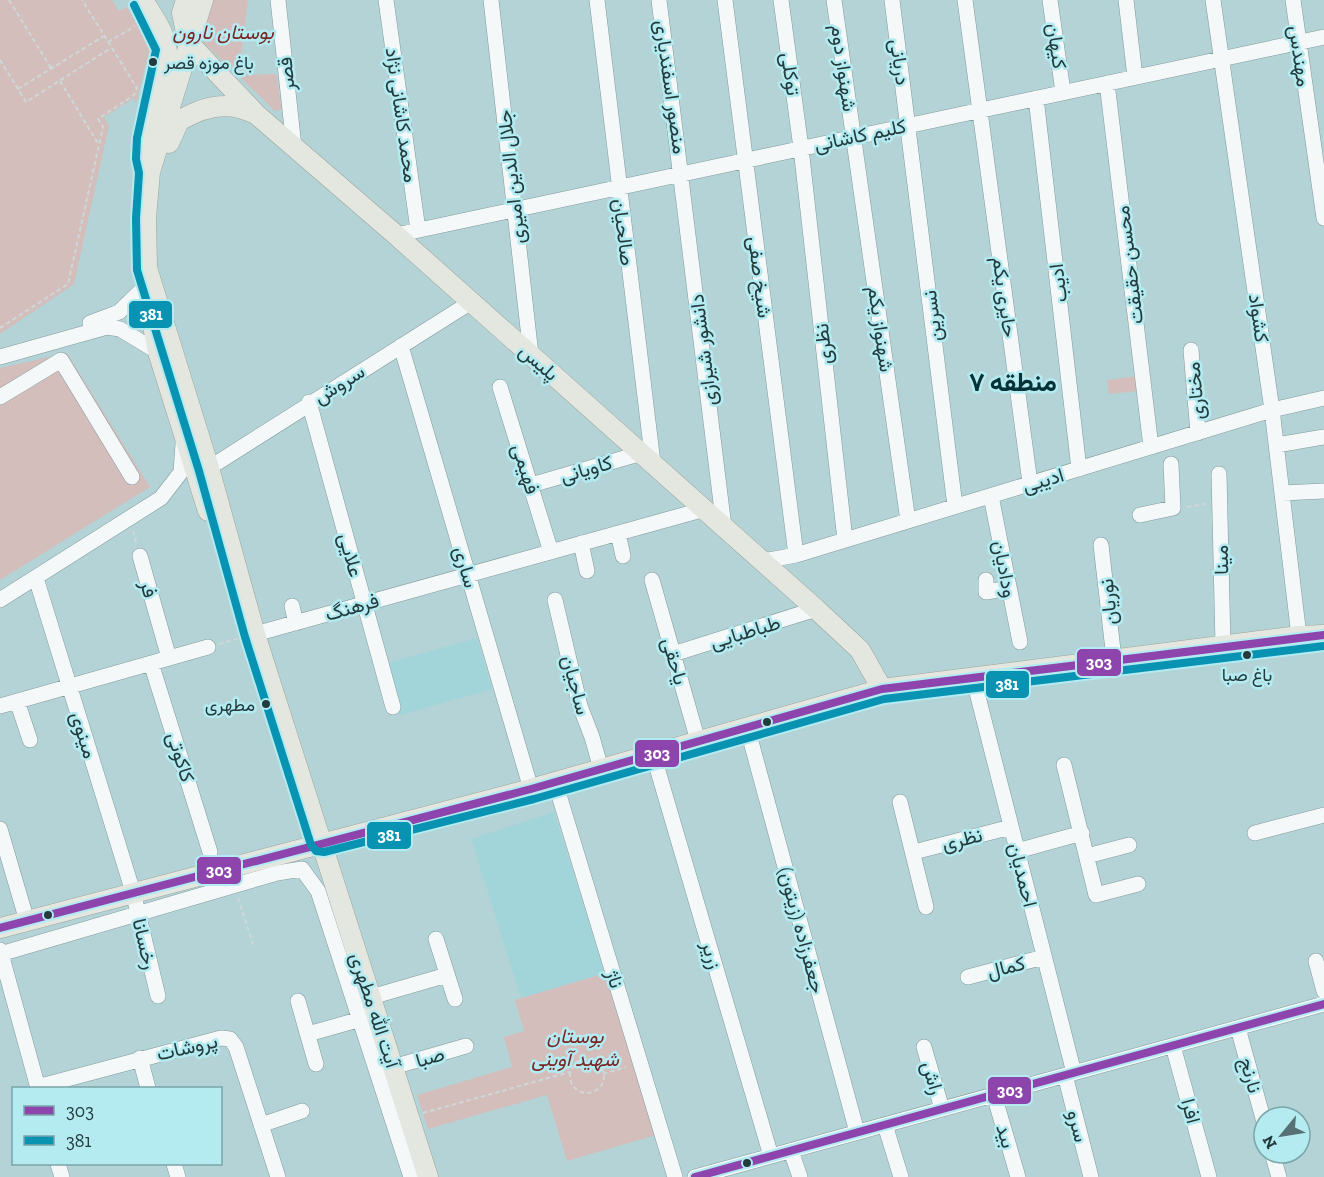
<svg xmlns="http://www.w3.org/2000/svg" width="1324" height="1177" font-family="'Zilla Slab',Vazirmatn,serif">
  <rect width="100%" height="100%" fill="#b4d3d6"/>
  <path fill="#a2d5da" d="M477,638L492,689L400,715L385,664Z
    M554,812L605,974L521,998L471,839Z"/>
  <path fill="#d3bebc" d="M0,0H112L119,11L127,7L150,48L136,103L134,98L104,117L109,126L74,284L0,334Z
    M212,0H248L240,63L250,75L276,74L282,109L275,111L202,41L200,34Z
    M67,353L150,487L0,580V368Z
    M1138,376L1139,391L1109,394L1107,380Z
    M609,972L656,1135L567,1161L547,1095L428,1129L417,1095L512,1067L504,1037L524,1031L515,1000Z"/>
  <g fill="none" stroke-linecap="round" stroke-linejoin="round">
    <g stroke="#819a9c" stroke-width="16">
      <path id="minor" d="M278,0L294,147
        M386,0L418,230
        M491,0L531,355
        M597,0L653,463
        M659,0L724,527
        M725,0L796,555
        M781,0L801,148L845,540
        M834,0L908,521
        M892,0L955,506
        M965,0L1030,483
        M1050,0L1063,92
        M1126,0L1135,77
        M1213,0L1272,410L1299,636
        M1293,0L1324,218
        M1107,83L1151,447
        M1036,98L1079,469
        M396,235L1324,37
        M90,323L119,312L148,284
        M401,346L531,789
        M1191,350L1198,433
        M0,357L107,327L120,329L158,352
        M500,387L551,552
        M0,397L61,360L132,477
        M309,402L393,707
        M1277,445L1324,437
        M209,468L471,302
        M1219,474L1223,645
        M531,485L642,453
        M1282,493L1324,491
        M991,496L1020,642
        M1140,515L1173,508L1171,464
        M618,533L623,556
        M581,543L587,571
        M1101,545L1114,659
        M140,556L169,658
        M763,561L796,555L1272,410L1324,398
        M36,578L133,892L158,996
        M652,580L698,741
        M986,580V592L1009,588
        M0,600L161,498L181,472L183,444
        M555,600L580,706L592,737L601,769
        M292,606L296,623
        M255,634L705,509
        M673,654L816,609
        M151,663L210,852
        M973,677L1074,1073
        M17,701L30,740
        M0,706L208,647
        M747,727L857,1132
        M653,754L771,1156
        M1064,765L1096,895L1138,884
        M555,782L675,1177
        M900,802L926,907
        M0,829L27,921
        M1255,833L1324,815
        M1017,851L1082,833
        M914,852L1011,827
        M1087,856L1129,845
        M436,939L455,999
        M0,950L38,1088
        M0,954L277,873L302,869L318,891L411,1177
        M1316,961L1324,991
        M968,977L1044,957
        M371,997L447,975
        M298,1001L316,1064
        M1238,1028L1264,1122
        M308,1034L368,1017
        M1173,1046L1209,1177
        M924,1047L942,1109
        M140,1058L148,1088
        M393,1067L466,1046
        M1065,1075L1091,1177
        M37,1087L221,1038L230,1039L236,1047L278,1177
        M994,1095L1018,1177
        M261,1125L302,1111
        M885,1125L901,1177
        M791,1151L800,1177
        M1272,1153L1279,1177
        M58,1164L62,1177
        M174,1164L178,1177
        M695,1177L1324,1004"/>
    </g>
    <g stroke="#9ba59b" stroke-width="21">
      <path id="major" d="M143,0C152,15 166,33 167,51C169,83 145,120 146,157
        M186,0L182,13L188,42L257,115L396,235L816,609L860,650L882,689
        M203,0L150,172L146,218L147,268L209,468L255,634L428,1177
        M169,143L179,121C202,107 228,100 253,113
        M151,315L158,352L208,511
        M0,928L531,789L882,689L1299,636L1324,635"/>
    </g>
    <path stroke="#ced8d9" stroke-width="2" stroke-dasharray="4.5 3" stroke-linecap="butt" d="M9,0L51,68
      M108,42L135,26
      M0,60L26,102L111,48
      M60,81L99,145
      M18,89L104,36
      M0,328L68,284L103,127L98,119L134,95L137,88L82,0
      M1187,507L1205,504
      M133,531L136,543
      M219,644L240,638
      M238,898L254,947
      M570 1076a17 17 0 1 1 34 0a17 17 0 1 1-34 0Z
      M603,1074L626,1067
      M423,1113L570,1072"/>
    <use href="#minor" stroke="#f4f8f9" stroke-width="15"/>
    <use href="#major" stroke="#e4e7e0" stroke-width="20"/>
    <g stroke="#b3ebf1" stroke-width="12">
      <path id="bus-1" d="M0,928L531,789L882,689L1324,635
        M695,1177L1324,1004"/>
    </g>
    <g stroke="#b3ebf1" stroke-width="12">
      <path id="bus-2" d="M134,5L156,50L137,138L136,159L139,173L136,218L137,270L199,471L245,637L311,845L316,851L324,852L534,799L884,699L1324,646"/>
    </g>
    <use href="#bus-1" stroke="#8e44ad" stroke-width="8"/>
    <use href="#bus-2" stroke="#0793b1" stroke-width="8"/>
  </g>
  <g fill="#243b3e" stroke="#b3ebf1" stroke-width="2">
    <circle cx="153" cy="62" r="5"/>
    <circle cx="1247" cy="655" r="5"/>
    <circle cx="266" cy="704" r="5"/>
    <circle cx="767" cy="722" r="5"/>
    <circle cx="48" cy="915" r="5"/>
    <circle cx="747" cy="1163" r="5"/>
  </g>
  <g text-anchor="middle" stroke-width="5" stroke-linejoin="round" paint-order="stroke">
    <g font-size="18" fill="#243b3e" stroke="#b3ebf1" text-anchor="start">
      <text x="164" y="69">باغ موزه قصر</text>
      <text x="1247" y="681" text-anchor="middle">باغ صبا</text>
      <text x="255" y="711" text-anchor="end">مطهری</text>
    </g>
    <g font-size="20" font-style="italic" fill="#7b2524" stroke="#b3ebf1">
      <text x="223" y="39">بوستان نارون</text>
      <text x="575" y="1043">بوستان<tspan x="575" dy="23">شهید آوینی</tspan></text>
    </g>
    <g font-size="20" fill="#243b3e" stroke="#b3ebf1">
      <text transform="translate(1057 46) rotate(82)" y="7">کیهان</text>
      <text transform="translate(1300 56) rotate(82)" y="7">مهندس</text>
      <text transform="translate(900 62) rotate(82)" y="7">دریانی</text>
      <text transform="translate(844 68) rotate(82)" y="7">شهنواز دوم</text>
      <text transform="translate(286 74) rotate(-96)" y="7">قصر</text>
      <text transform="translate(791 74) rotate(82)" y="7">توکلی</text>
      <text transform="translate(671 87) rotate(82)" y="7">منصور اسفندیاری</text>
      <text transform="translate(402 115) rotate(82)" y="7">محمد کاشانی نژاد</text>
      <text transform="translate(860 135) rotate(-12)" y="7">کلیم کاشانی</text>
      <text transform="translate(511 177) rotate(-96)" y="7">جلال الدین امیری</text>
      <text transform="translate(624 232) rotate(83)" y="7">صالحیان</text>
      <text transform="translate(1129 265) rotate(-97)" y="7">محسن حقیقت</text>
      <text transform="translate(760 277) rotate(83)" y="7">شیخ صفی</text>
      <text transform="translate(1058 283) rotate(-97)" y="7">ادیب</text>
      <text transform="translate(1005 297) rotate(82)" y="7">حایری یکم</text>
      <text transform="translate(932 316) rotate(-97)" y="7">نسرین</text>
      <text transform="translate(1259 318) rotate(82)" y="7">کشواد</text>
      <text transform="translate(881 329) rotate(82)" y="7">شهنواز یکم</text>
      <text transform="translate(823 344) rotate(-96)" y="7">نظری</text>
      <text transform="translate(703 350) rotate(-97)" y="7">دانشور شیرازی</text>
      <text transform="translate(539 362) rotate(41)" y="7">پلیس</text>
      <text transform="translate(339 384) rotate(-32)" y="7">سروش</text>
      <text transform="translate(1195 391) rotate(-95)" y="7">مختاری</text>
      <text transform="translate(526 469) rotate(73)" y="7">فهیمی</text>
      <text transform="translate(586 469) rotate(-16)" y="7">کاویانی</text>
      <text transform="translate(1043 480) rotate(-17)" y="7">ادیبی</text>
      <text transform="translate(351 555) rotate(75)" y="7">علایی</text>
      <text transform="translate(1221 560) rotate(-91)" y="7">مینا</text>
      <text transform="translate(466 567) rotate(74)" y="7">ساری</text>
      <text transform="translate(1005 569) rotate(79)" y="7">ودادیان</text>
      <text transform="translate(149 589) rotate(74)" y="7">فر</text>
      <text transform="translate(1108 602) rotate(-96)" y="7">نوریان</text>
      <text transform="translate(352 607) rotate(-16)" y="7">فرهنگ</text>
      <text transform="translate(745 632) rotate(-17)" y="7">طباطبایی</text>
      <text transform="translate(675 661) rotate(74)" y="7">یاحقی</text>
      <text transform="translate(576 685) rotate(75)" y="7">ساجیان</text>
      <text transform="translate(84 735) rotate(73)" y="7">مینوی</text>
      <text transform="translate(181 757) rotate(73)" y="7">کاکوتی</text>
      <text transform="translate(962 839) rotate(-14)" y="7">نظری</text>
      <text transform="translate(1023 875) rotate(76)" y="7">احمدیان</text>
      <text transform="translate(802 930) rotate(75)" y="7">جعفرزاده (زیتون)</text>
      <text transform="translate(145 944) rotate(77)" y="7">رخسانا</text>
      <text transform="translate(712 955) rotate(74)" y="7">زریر</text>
      <text transform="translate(1006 967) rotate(-14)" y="7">کمال</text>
      <text transform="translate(615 979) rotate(73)" y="7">ناژ</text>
      <text transform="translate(375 1010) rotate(72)" y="7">آیت الله مطهری</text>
      <text transform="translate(187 1047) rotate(-13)" y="7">پروشات</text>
      <text transform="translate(430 1057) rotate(-16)" y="7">صبا</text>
      <text transform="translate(1251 1075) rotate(75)" y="7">نارنج</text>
      <text transform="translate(933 1078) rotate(74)" y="7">راش</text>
      <text transform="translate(1191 1111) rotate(75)" y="7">افرا</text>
      <text transform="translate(1078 1126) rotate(76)" y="7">سرو</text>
      <text transform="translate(1006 1136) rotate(74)" y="7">بید</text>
    </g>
    <g font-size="26" font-weight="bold" fill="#063237" stroke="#b3ebf1">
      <text x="1013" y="391">منطقه ۷</text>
    </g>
  </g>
  <g stroke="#b3ebf1" stroke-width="2">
    <rect x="128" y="300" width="45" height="29" rx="6" fill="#0793b1"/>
    <rect x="1076" y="648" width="46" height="29" rx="6" fill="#8e44ad"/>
    <rect x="985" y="670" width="45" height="29" rx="6" fill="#0793b1"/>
    <rect x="634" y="739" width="46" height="29" rx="6" fill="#8e44ad"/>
    <rect x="366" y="821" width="46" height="29" rx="6" fill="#0793b1"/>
    <rect x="196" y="856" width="46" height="29" rx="6" fill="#8e44ad"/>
    <rect x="987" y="1076" width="45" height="29" rx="6" fill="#8e44ad"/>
  </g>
  <g font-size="16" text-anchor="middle" font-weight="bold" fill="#fff">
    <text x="151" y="320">381</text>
    <text x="1099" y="668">303</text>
    <text x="1007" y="690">381</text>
    <text x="657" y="759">303</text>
    <text x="389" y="841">381</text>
    <text x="219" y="876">303</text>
    <text x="1010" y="1096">303</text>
  </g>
  <rect x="12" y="1087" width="210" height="78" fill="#b3ebf1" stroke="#7aa5a9" stroke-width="1.5"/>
  <rect x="24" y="1106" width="30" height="9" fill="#8e44ad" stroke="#7aa5a9" stroke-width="1.5"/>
  <text x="66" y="1117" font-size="18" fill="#243b3e">303</text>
  <rect x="24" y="1136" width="30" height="9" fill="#0793b1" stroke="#7aa5a9" stroke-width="1.5"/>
  <text x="66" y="1147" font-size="18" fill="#243b3e">381</text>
  <g transform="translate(1282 1135) rotate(240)"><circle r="28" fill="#b3ebf1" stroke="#7aa5a9" stroke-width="1.5"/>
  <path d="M0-4.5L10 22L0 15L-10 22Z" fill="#567073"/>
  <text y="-9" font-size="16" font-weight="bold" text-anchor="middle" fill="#243b3e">N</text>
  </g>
</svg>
